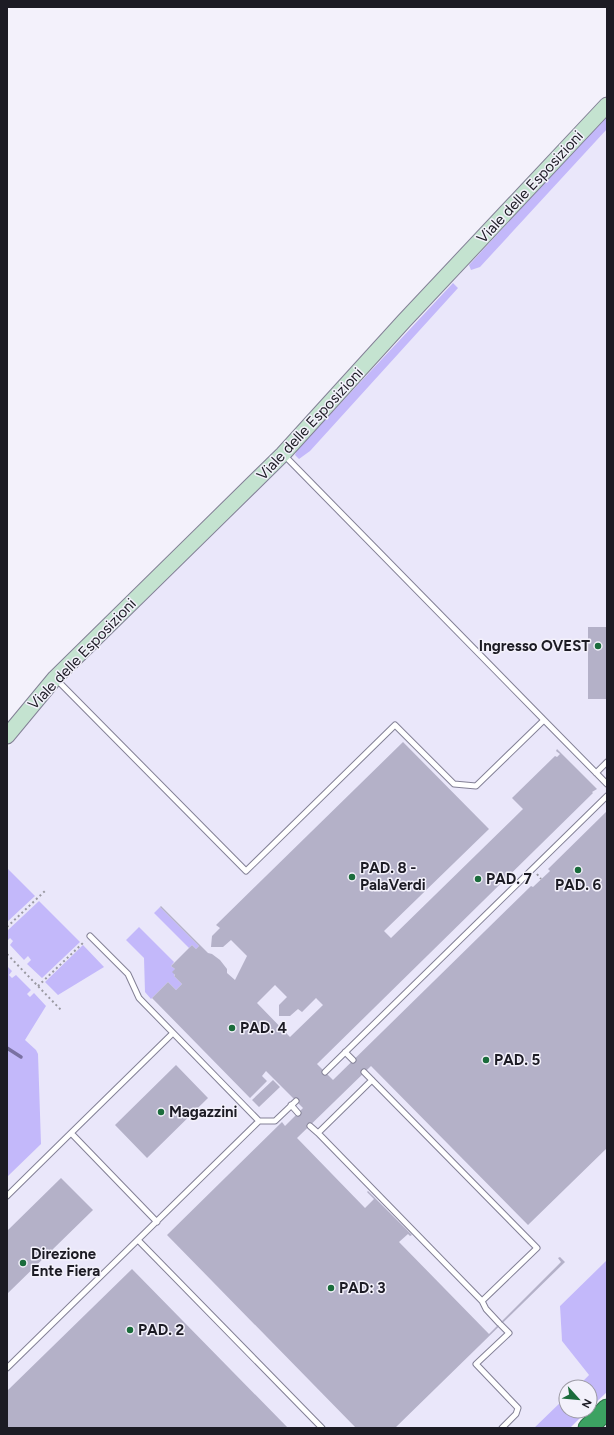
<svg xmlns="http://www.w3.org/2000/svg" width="614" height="1435" font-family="Figtree,sans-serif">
  <rect width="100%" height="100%" fill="#f3f1fb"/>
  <path fill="#eae7fa" d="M607,115V1260L560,1306L562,1341L589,1375L577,1387H566V1397L534,1428H7V749L61,684L296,452Z"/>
  <path fill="#c3b8fa" d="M607,115V129L480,267L471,270L469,265Z
    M453,283L458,288L310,451L299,459L295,455L297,450Z
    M7,868L35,896L7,922Z
    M39,901L80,942L42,978L27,964L31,960L28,956L24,960L10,945L13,941L10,938L7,941V931Z
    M160,907L199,946L196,949L192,945L189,948L154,913Z
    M139,927L174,962L171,966L175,969L174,976L182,984L176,990L168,982L151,999L145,992L144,958L126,940Z
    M83,945L104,967L58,995L45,982Z
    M7,966L12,971L9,975L12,978L16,975L31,990L27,994L30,997L34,993L46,1006L25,1040L36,1050L38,1054L41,1144L7,1177Z
    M607,1260V1392L590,1408V1387H577L589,1375L562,1341L560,1306Z
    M566,1397V1411H587L570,1428H534Z"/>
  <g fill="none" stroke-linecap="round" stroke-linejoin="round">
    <path stroke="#7a71a2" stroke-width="3.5" d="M7,1048L21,1057"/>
  </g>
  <path fill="#b4b1c8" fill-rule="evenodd" d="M588,627H607V699H588Z
    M403,742L489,829L384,931L391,938L523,809L512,798L555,756L557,757L560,754L556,751L557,749L597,789L592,792L593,793L317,1064L333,1080L531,886L533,887L550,871L548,869L607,811V1148L528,1225L371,1066L297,1138L365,1208L374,1199L367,1192L368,1191L412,1235L410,1236L408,1234L399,1242L489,1334L561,1262L558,1258L560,1257L565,1262L395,1428H356L167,1235L282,1122L285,1126L303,1108L266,1071L262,1076L267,1081L250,1098L152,998L168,982L176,990L182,984L174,976L175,975L172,972L175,969L171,966L192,945L196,949L199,946L160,907L161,906L208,953L212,954L220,960L227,969V973L235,980L247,956L231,940L223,947H211L212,936L220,928L216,925ZM275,985L287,997L279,1005V1016H290L298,1009L302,1012L316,998L323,1005L290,1037L257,1003Z
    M176,1065L208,1098L147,1158L115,1125Z
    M273,1080L280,1087L259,1107L252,1100Z
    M61,1178L93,1210L7,1294V1231Z
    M132,1269L288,1428H7V1391Z"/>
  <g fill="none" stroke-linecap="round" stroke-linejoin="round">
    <g stroke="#838096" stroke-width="7">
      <path id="lane" d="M284,455L544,720
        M56,679L246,871L395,725L454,784L476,786L544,720L607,784
        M596,773L607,762
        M90,936L128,974L139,998L259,1121
        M345,1052L353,1060
        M325,1072L607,796
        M364,1072L537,1248L482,1301L318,1133L372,1080
        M291,1105L298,1113
        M310,1126L318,1133
        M7,1196L71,1133
        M157,1222L71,1133L173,1033
        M138,1240L322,1428
        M482,1301L486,1309L499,1323
        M501,1325L509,1333L476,1364L518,1408L516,1414L502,1428
        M7,1368L259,1121H275L296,1101"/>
    </g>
    <g stroke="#838096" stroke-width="17">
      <path id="secondary" d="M7,736L55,678L283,454L404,321L607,105"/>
    </g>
    <g stroke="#31734c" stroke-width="21">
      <path id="highway" d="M588,1428L607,1409"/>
    </g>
    <path stroke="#9a99a2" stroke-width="2" stroke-dasharray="2 3" stroke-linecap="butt" d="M537,874L541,879
      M7,927L46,890
      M7,954L61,1010
      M38,986L85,941"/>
    <use href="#lane" stroke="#fff" stroke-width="5"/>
    <use href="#secondary" stroke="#c4e3d0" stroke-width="15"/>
    <use href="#highway" stroke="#3ca262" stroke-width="19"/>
  </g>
  <g fill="#1b6c3c" stroke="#f3f1fb" stroke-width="1.5">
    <circle cx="598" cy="646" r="4"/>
    <circle cx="578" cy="870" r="4"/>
    <circle cx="352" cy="877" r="4"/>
    <circle cx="478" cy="879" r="4"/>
    <circle cx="232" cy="1028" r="4"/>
    <circle cx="486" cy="1060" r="4"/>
    <circle cx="161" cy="1112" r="4"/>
    <circle cx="23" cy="1263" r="4"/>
    <circle cx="331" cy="1288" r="4"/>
    <circle cx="130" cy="1330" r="4"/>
  </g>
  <g text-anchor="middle" stroke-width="3" stroke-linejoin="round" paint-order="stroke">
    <g font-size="15" fill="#1c1b24" stroke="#f3f1fb">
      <text transform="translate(530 187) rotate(-47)" y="5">Viale delle Esposizioni</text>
      <text transform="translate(310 424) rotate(-47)" y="5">Viale delle Esposizioni</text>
      <text transform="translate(82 654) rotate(-46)" y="5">Viale delle Esposizioni</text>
    </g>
    <g font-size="15" font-weight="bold" fill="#1c1b24" stroke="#f3f1fb" text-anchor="start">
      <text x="590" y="651" text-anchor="end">Ingresso OVEST</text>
      <text x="360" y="873">PAD. 8 -<tspan x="360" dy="17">PalaVerdi</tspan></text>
      <text x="486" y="884">PAD. 7</text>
      <text x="578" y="890" text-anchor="middle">PAD. 6</text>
      <text x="240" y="1033">PAD. 4</text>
      <text x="494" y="1065">PAD. 5</text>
      <text x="169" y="1117">Magazzini</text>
      <text x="31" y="1259">Direzione<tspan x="31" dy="17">Ente Fiera</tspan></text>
      <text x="339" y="1293">PAD: 3</text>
      <text x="138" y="1335">PAD. 2</text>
    </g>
  </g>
  <rect width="614" height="1435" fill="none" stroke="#1c1b24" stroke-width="16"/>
  <g transform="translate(578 1399) rotate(117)"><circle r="19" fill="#f3f1fb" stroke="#9d9ba5"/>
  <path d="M0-3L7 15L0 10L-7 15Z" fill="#1b6c3c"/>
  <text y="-6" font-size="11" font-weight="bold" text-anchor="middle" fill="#1c1b24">N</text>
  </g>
</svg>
